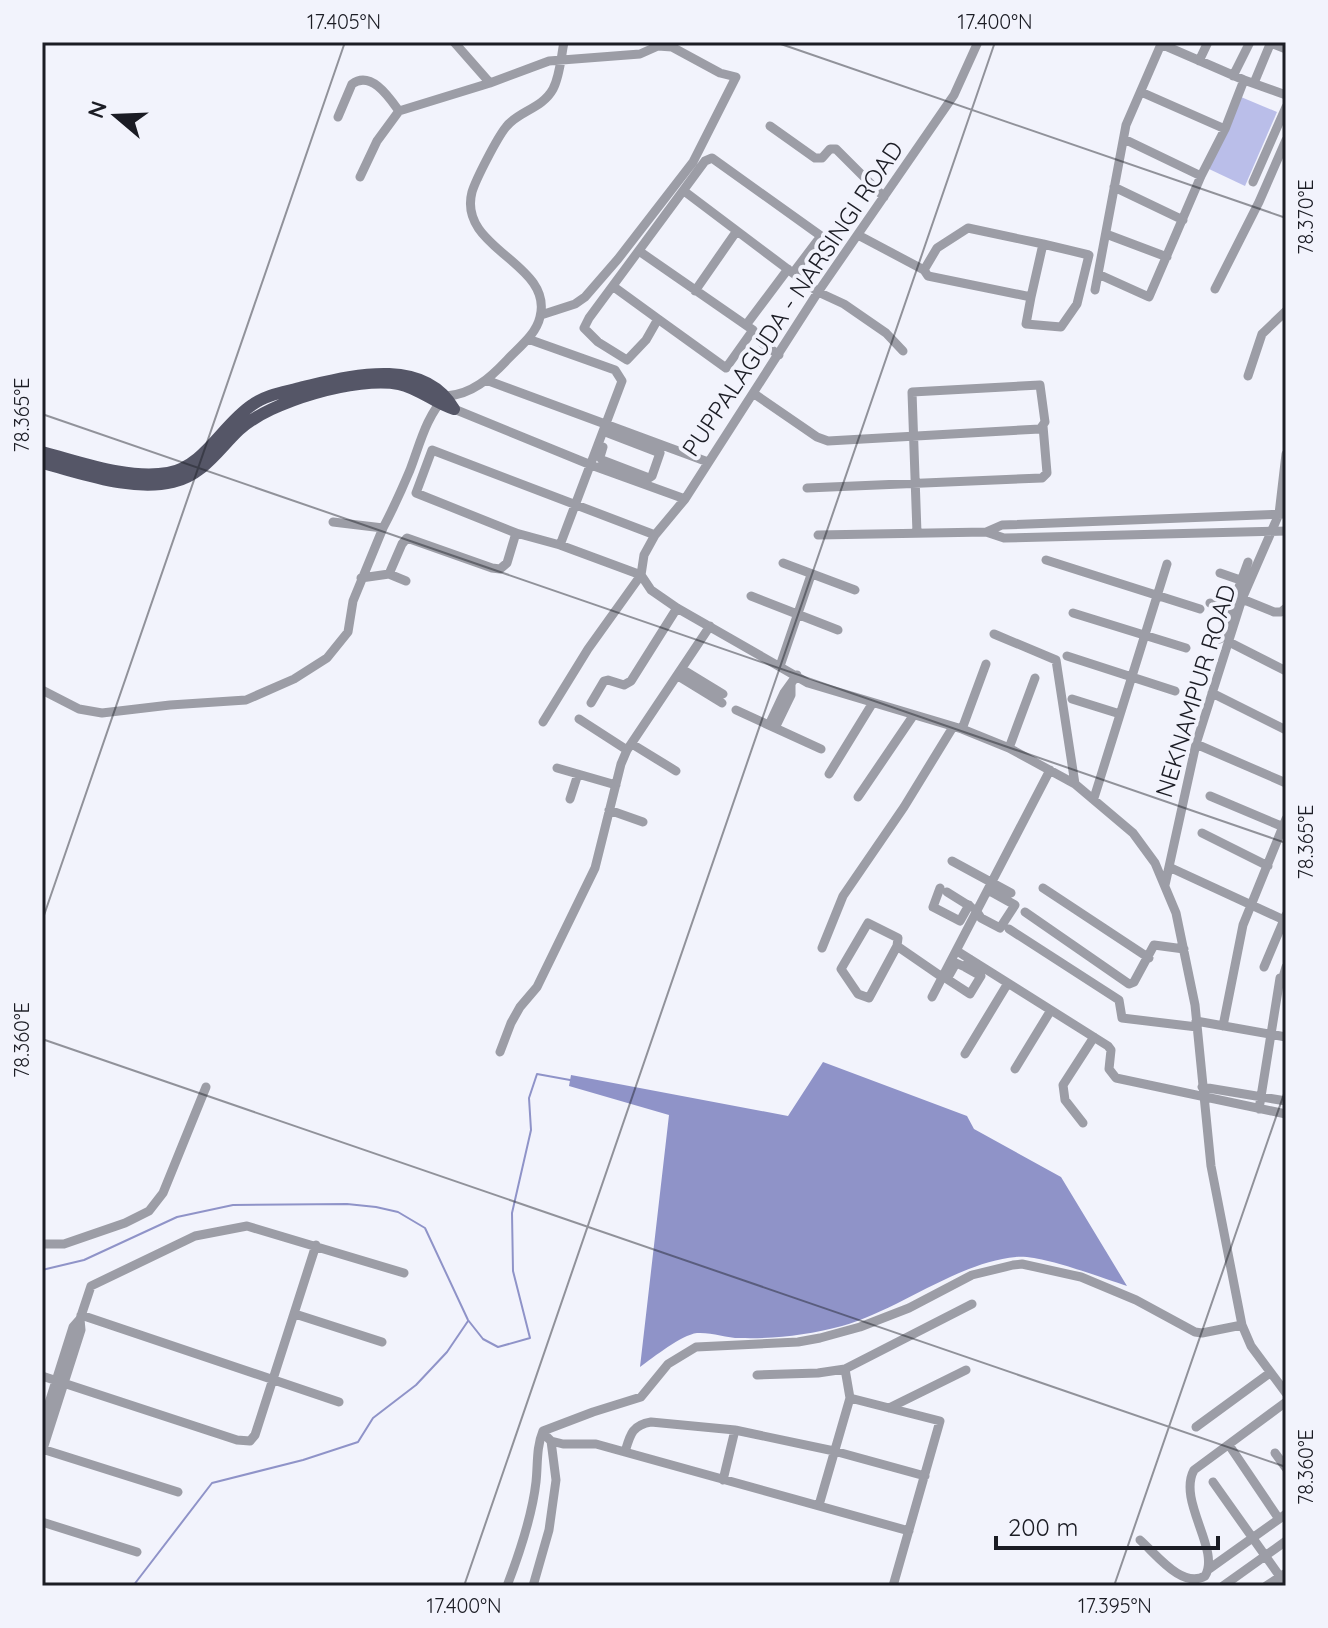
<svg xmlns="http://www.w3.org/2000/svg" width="1328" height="1628" font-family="Quicksand,sans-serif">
  <rect width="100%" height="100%" fill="#f2f3fc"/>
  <path fill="#babee9" d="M1241,97L1277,112L1245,186L1209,169Z"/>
  <path fill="#8f93c8" d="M823,1062L967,1116L974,1129L1061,1177L1127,1286C1102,1278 1040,1254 1016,1257C958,1262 899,1310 842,1326C808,1335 775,1339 740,1338C726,1338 711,1332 697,1333C681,1335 654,1357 640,1367L669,1115L569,1086L571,1075L788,1116Z"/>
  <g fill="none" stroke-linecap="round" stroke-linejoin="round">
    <path stroke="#8f93c8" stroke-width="2" d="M42,1270L84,1260L177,1217L233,1205L347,1204L376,1207L398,1212L425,1228L468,1320L483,1339L498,1347L530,1338L513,1271L512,1213L531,1130L529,1098L537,1074L570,1080
      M133,1586L212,1483L303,1460L358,1442L373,1418L416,1385L447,1352L468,1321"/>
    <path stroke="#9c9da6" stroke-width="9" d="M454,42L490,83L549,61L640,54L658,46L672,47L720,73L736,77L693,162L618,259L585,297L575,304L541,315
      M1271,43L1286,49
      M1161,44L1244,80L1286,95
      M1199,61L1208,42
      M1233,76L1250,42
      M1254,83L1271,42
      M1141,92L1225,129L1244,80
      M338,117L352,84C371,70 389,97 399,111
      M770,126L815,158H822L830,149H836L884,197
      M1124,139L1201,176L1225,129
      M360,177L377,141L399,111L490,83
      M1253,182L1286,107
      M1114,187L1183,220
      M684,191L818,292L844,304L886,333L903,351
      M1106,234L1167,257
      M858,235L924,270L928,276L1031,297L1026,324L1061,327L1077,304L1089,255L1043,244L1031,297
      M639,251L753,330L762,343L779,355
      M924,270L937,248L968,228L1043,244
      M1098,274L1149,297L1201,176
      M614,287L658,319L646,340L627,360L598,342L584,328L589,318L705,161L712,158L821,236L793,273
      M1215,289L1259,202L1286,140
      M1095,290L1126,125L1162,42
      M695,291L736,232
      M658,319L726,368L753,330
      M746,325L788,269
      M1248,376L1262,334L1286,311
      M486,380L708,462
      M753,393L817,437L828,441L1040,429L1045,422L1040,385L912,392L917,533
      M454,409L591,465L685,499
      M603,447L600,457L602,460L649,478L652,476L660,453L608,433
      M807,488L1042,478L1047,473L1043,426
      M333,522L383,528C393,509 402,489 410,470C420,444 426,416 446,396C471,395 490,378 507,360C518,348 536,335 540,317C554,263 457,249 472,192C476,179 497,138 506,127C518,111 542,109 553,89C560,76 561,57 564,42
      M986,532L1004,538L1286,531
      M516,533L416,493L432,450L655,535
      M818,535L986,532L1002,525L1286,514
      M560,545L641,575L651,590L677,608L808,683L962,729L1009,748L1075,784L1133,833L1155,863L1176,913L1195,1005L1211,1166L1242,1325L1251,1346L1286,1393
      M1046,560L1200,609
      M783,563L855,590
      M1220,573L1246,582
      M389,574L402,544L407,538L492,568L500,569L507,563L516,533L560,545L622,381L615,370L528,339
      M361,578L389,574L406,581
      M751,596L838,630
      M1242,599L1274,612H1281L1286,608
      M1210,603L1234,611
      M1073,613L1186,648
      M994,634L1056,660L1075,784
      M1220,639L1248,562
      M1229,642L1286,671
      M1067,656L1175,691
      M780,666L811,575
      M682,669L723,694
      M678,676L722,703
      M42,690L79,709L102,713L170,705L246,700L294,679L327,658L348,632L353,601L383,528
      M1212,693L1286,730
      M1072,699L1120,714
      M591,703L604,681L608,680L624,685L631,681L677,608
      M736,710L821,749
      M579,719L627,750L710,626
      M543,722L588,649L641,575L644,555L655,535L685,499L818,292L954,95L978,42
      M769,725L784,693L797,675
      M775,728L791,695V685
      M962,729L986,664
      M632,744L676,771
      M1196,744L1286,783
      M1009,748L1035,678
      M557,768L616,785
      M829,774L872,704
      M1210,796L1286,828
      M858,797L913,716
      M1094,798L1167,564
      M570,799L578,774
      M609,810L643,822
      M1202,833L1268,866
      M952,861L1011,893
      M1169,867L1284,920
      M1165,885L1196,744L1242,599L1279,514L1286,454
      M940,888L933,907L960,921L969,905
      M1043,888L1149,958
      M947,892L971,907
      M977,912L981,918L1000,928L1015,905L988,890
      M1025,912L1129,984L1134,982L1154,945L1184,949
      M1009,929L1119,1000L1122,1018L1197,1027
      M897,946L869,998L858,994L841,969L868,923L898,938L897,946L942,977
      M822,948L843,896L904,807L953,727
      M957,951L1108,1046L1111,1050L1109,1069L1116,1078L1286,1114
      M965,967L956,963L947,979L970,994L981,976L965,967L970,959
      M1264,967L1286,915
      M1286,967L1283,977L1286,981
      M932,997L1050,770
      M1196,1021L1286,1037
      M1223,1026L1243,925L1286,819
      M500,1052L511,1023L520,1007L537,987L595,868L621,764L627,750
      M965,1054L1008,983
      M1015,1069L1051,1010
      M1202,1087L1286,1101
      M1259,1109L1280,978
      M1083,1123L1065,1100L1063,1085L1094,1037
      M42,1244H64L125,1223L149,1211L163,1193L206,1087
      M295,1314L382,1342
      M81,1315L339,1402
      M845,1369L972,1304
      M757,1375L818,1373L845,1369L850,1398L819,1505
      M42,1376L237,1440L250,1441L255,1435L316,1245
      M850,1398L940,1421L893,1586
      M889,1408L966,1370
      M42,1425L73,1327L80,1319L91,1286L195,1236L247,1226L404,1273
      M1196,1427L1270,1373
      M551,1441L563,1444H596L909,1531
      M1229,1445L1279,1519
      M42,1449L178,1492
      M42,1452L81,1330L80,1319
      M625,1452C630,1435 632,1425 651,1422L735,1430L834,1451L925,1476
      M1275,1453L1286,1468
      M723,1480L735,1430
      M1213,1482L1286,1585
      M42,1522L137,1552
      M1140,1540C1157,1555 1182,1589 1205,1576C1221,1550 1177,1501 1194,1470L1286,1402
      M1209,1569L1286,1514
      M507,1586C520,1552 532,1517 536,1482C538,1464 536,1448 543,1431L593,1412L641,1397L668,1364L696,1347L798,1342L820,1338L860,1327L909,1308L972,1275L1013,1265L1022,1264L1081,1277L1136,1300L1195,1332L1202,1333L1242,1325
      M533,1586L549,1530L556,1480L551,1441L547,1437
      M1223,1586L1286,1541
      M1266,1586L1286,1573"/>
    <path stroke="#555667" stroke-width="12" d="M42,452C81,462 128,480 168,473C205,466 222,425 252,405C267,394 286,392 303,387C351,376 423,356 454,409
      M42,463C82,473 132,492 173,482C203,475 218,450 239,430C270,401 357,376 399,384C419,388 434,403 454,409"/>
  </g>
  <path fill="none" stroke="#1b1c24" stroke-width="2" stroke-opacity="0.45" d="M775,42L1286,218M42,414L1286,843M42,921L345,42M42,1039L1286,1467M464,1586L995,42M1114,1586L1286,1088"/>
  <g text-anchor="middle" stroke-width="8" stroke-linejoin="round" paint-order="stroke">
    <g font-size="24" fill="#1b1c24" stroke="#f2f3fc">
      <text transform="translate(793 299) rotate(-56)" y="8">PUPPALAGUDA - NARSINGI ROAD</text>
      <text transform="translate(1196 691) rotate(-73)" y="8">NEKNAMPUR ROAD</text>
    </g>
  </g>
  <rect width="1328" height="1628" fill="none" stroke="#f2f3fc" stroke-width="88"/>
  <g transform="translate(116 116) rotate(289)" stroke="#f2f3fc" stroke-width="6" paint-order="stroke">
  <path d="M0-6L14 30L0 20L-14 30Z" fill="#1b1c24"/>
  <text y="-12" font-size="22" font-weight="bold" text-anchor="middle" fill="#1b1c24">N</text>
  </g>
  <path d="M996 1536v12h222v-12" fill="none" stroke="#1b1c24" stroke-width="4"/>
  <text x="1008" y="1536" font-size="24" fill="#1b1c24" stroke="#f2f3fc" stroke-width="6" paint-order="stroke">200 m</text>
  <rect x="44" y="44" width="1240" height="1540" fill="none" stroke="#1b1c24" stroke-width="3"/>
  <g font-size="20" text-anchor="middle" fill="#1b1c24">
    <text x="344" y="29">17.405°N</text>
    <text x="995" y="29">17.400°N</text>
    <text transform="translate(1306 217) rotate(-90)" y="7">78.370°E</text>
    <text transform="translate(22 415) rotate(-90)" y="7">78.365°E</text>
    <text transform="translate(1306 842) rotate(-90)" y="7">78.365°E</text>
    <text transform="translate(22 1040) rotate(-90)" y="7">78.360°E</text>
    <text transform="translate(1306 1467) rotate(-90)" y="7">78.360°E</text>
    <text x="464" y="1613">17.400°N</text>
    <text x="1115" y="1613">17.395°N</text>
  </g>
</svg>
